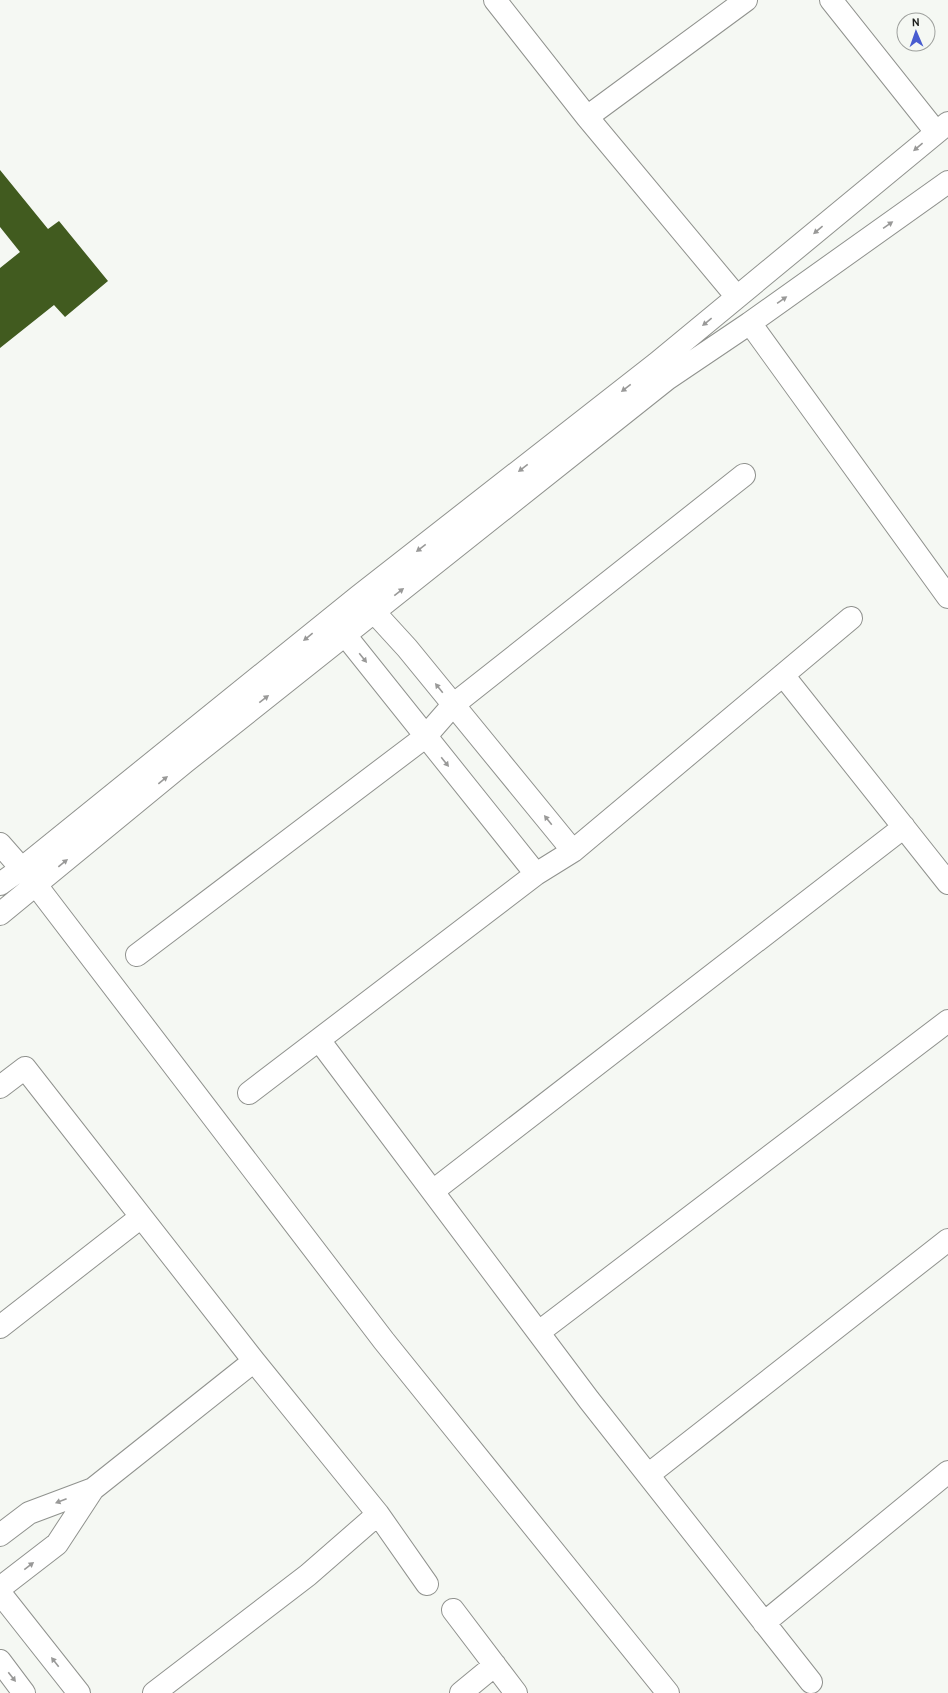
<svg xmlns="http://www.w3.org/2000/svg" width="948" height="1693" font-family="Cabin,sans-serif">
  <rect width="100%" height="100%" fill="#f5f8f3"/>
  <path fill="#415b1f" d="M0,170L48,229L59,221L108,281L65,317L54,305L0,348V268L20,252L0,227Z"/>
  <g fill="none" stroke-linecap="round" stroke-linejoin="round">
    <g stroke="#90928e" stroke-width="24">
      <path id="street" d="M495,0L587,117L737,297
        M831,0L936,132
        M587,117L746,0
        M750,323L948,597
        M364,601L407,648L573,851
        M337,625L536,874
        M783,675L948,883
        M0,844L36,885L384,1341L668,1693
        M0,884L21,869L359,596L656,364L948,123
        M0,914L185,762L667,379L750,323L948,182
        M137,955L425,737L453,705L744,475
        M319,1040L589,1400L811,1682
        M0,1087L25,1068L254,1361L378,1514L427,1584
        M249,1093L536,874L573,851L851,618
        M433,1191L904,827
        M0,1327L141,1217
        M539,1332L948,1021
        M648,1475L948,1240
        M0,1535L29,1513L93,1489L254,1361
        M0,1588L57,1544L93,1489
        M0,1593L79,1693
        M453,1610L516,1693
        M764,1623L948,1472
        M0,1661L24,1693
        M154,1693L308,1575L378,1514
        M461,1693L495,1665"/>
    </g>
    <use href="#street" stroke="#fff" stroke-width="22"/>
  </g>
  <defs><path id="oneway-solid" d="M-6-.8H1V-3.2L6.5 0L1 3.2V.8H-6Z"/></defs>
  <g fill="#999998">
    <use href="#oneway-solid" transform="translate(918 147) rotate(140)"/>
    <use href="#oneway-solid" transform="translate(888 225) rotate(-35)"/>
    <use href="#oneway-solid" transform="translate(818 230) rotate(140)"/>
    <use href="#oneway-solid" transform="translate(782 300) rotate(-35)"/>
    <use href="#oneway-solid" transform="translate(707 322) rotate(141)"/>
    <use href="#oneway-solid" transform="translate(626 388) rotate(142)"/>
    <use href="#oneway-solid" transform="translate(523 468) rotate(142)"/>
    <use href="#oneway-solid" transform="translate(421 548) rotate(142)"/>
    <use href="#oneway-solid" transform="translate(399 592) rotate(-38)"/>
    <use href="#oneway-solid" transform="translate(308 637) rotate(141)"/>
    <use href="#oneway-solid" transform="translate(363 658) rotate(51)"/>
    <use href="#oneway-solid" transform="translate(439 688) rotate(-129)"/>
    <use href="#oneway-solid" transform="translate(264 699) rotate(-38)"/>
    <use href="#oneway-solid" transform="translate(445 762) rotate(51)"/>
    <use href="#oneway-solid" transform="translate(163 780) rotate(-39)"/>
    <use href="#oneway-solid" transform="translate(548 820) rotate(-129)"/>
    <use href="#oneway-solid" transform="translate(63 863) rotate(-39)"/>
    <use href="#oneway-solid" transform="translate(61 1501) rotate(159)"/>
    <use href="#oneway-solid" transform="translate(29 1566) rotate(-38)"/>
    <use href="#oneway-solid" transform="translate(55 1662) rotate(-128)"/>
    <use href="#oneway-solid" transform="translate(12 1677) rotate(52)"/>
  </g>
  <g transform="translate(916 32) rotate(358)"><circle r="19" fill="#f5f8f3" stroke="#9ea09d"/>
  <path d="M0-3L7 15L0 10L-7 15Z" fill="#485cd0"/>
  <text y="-6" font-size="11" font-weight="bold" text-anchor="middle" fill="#1c1d1b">N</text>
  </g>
</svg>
